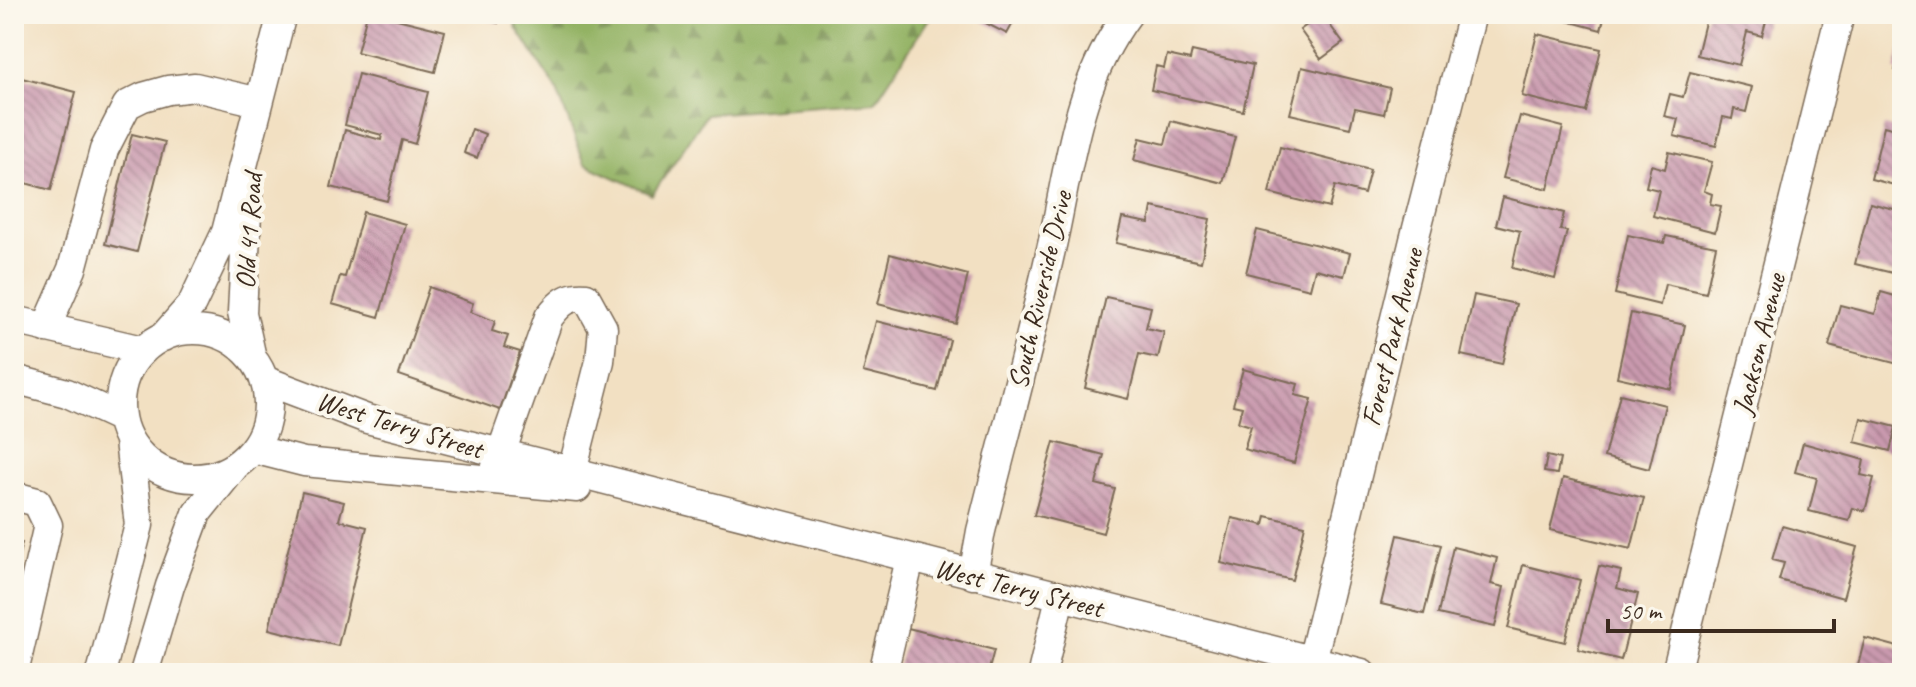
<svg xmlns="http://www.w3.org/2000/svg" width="1916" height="687" font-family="Caveat,sans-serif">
  <defs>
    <pattern id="forest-firs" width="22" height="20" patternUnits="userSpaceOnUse" patternTransform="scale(2)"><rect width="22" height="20" fill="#93b264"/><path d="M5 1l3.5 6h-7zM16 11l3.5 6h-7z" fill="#799152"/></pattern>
    <pattern id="building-back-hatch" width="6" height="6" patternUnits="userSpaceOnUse" patternTransform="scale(2)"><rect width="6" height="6" fill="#c999ae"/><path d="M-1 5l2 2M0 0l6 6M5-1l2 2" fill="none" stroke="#a47d8d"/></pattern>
  </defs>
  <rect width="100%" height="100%" fill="#fbf7ec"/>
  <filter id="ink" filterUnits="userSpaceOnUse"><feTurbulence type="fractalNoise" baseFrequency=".0125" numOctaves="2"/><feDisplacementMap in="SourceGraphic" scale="16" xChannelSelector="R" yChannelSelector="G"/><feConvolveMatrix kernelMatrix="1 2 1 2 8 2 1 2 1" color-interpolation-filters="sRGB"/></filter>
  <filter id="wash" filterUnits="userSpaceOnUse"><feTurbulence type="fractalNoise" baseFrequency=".006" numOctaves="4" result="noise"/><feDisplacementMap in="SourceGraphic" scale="32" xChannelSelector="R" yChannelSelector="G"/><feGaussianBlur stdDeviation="1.8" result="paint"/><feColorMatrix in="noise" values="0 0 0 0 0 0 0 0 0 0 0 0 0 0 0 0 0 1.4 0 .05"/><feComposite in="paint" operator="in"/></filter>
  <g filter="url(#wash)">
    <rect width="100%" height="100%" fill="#f2e0c2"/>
    <path fill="url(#forest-firs)" stroke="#676e41" stroke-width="2" d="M512,14H932L875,102L707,114L652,195L585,164L556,88L517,29Z"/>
    <g id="blocks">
      <path fill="url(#building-back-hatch)" d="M367,14H377L445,31L435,72L357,52Z
        M466,14H500L498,23Z
        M968,14H1018L1007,34Z
        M1322,14L1343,43L1321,59L1300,30Z
        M1541,14H1605L1601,30Z
        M1707,14H1768L1762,36L1747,32L1739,65L1697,55Z
        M1537,34L1601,49L1586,112L1522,96Z
        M1901,47H1902V72L1895,70Z
        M1192,51L1253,65L1243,111L1151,90L1156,66L1164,68L1167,55L1190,60Z
        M1302,67L1390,88L1384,114L1355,108L1350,128L1290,114Z
        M1690,72L1752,87L1746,112L1734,109L1732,119L1723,117L1716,146L1674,136L1678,119L1664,116L1670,94L1683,97Z
        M358,74L428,92L415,144L402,140L387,201L331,187L345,130L381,140L382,135L345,125Z
        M14,76L76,92L51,190L14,180Z
        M1520,116L1563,127L1548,189L1503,178Z
        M1171,121L1235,137L1223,183L1134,160L1140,138L1165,144Z
        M1884,126L1902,131V187L1871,179Z
        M472,129L485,134L477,158L464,153Z
        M132,134L165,142L137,252L105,244Z
        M1280,147L1370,170L1364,194L1335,186L1329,208L1269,193Z
        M1669,152L1712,162L1704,191L1712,194L1710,204L1721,206L1715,232L1653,216L1659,190L1646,187L1651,165L1665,169Z
        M1503,197L1564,213L1560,230L1567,231L1555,279L1512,268L1520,231L1496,225Z
        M1870,203L1902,211V253L1897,274L1855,264Z
        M1152,207L1210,219L1201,262L1116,243L1122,218L1149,223Z
        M363,212L405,224L379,317L332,304L340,276L345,277Z
        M1257,230L1350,253L1344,276L1315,269L1310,289L1246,273Z
        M1628,235L1664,243L1666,236L1716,246L1706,293L1665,284L1660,305L1615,294Z
        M890,254L968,275L956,324L878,304Z
        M429,287L473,303L470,312L495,321L492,331L508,336L504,347L520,352L500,410L399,375Z
        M1881,292L1902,298V365L1829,346L1840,305L1875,314Z
        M1474,295L1516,304L1502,364L1461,355Z
        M1106,297L1151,307L1146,328L1164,332L1158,358L1139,354L1128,399L1085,388Z
        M1631,313L1685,325L1671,389L1617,377Z
        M876,321L950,340L937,391L863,372Z
        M1243,369L1298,384L1295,395L1312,399L1294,463L1244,449L1251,426L1238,422L1242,407L1233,405Z
        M1620,394L1665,405L1649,469L1604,457Z
        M1861,418L1896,427L1890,451L1855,442Z
        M1054,442L1104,455L1096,484L1115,489L1103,533L1034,515Z
        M1803,443L1864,460L1861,475L1874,478L1865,511L1853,508L1849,521L1809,511L1817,478L1795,472Z
        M1547,456L1560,459L1557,474L1544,472Z
        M1563,478L1644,498L1631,549L1550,530Z
        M302,492L344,502L339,520L367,527L338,646L269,629Z
        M1266,516L1305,525L1292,580L1221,563L1232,518L1264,525Z
        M1782,526L1857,547L1843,598L1779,580L1784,563L1772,560Z
        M1398,535L1441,545L1424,614L1381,604Z
        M14,541L22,543L15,569H14Z
        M1453,547L1497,558L1491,584L1504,587L1495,627L1438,614Z
        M1523,565L1580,580L1565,642L1508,628Z
        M1599,566L1621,571L1617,588L1638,594L1621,660L1578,649Z
        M908,628L994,650L988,673H896Z
        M1865,638L1902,648V673H1856Z"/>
    </g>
  </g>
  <g filter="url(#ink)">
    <use href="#blocks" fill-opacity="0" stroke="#7b6a57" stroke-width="2"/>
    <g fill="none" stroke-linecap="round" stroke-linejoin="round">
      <path stroke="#cdbca1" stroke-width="28" stroke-dasharray="28 14" stroke-linecap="butt" d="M14,571H15"/>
      <g stroke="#7b6a57" stroke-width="31">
        <path id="minor" d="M248,194L242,313L252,358
          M14,320L142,350
          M46,328L72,269L104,150L127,105L143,97L168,90L195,87L259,102
          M120 404a74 74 0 1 1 148 0a74 74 0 1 1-148 0Z
          M163,337L192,304L226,232L282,14
          M14,379L67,393L121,418
          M264,380L367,419L1362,673
          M253,449L304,462L577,488
          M495,470L549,317C560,303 568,295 586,297L603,328L600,361L568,487
          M14,496L37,502L48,525L14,673
          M973,575L981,531C1004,439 1029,347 1050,254C1070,169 1074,87 1128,14
          M1312,661L1414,240L1472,14
          M101,673L139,525L129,441
          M144,673L170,586L197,513L235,466
          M883,673L910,559
          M1042,673L1060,597
          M1676,673L1840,14"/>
      </g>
      <use href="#minor" stroke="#fff" stroke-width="28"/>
    </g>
  </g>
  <g text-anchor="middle" stroke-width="8" stroke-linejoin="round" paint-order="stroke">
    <g font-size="28" fill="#3b2a1e" stroke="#fbf7ec">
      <text transform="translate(248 231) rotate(-86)" y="10">Old 41 Road</text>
      <text transform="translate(1039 290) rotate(-77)" y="10">South Riverside Drive</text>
      <text transform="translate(1391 337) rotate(-76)" y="10">Forest Park Avenue</text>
      <text transform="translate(1758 344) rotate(-76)" y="10">Jackson Avenue</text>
      <text transform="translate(400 424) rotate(17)" y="10">West Terry Street</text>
      <text transform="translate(1019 587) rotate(14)" y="10">West Terry Street</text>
    </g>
  </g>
  <rect width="1916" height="687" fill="none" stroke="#fbf7ec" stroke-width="48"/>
  <path d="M1608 619v12h226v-12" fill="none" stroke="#3b2a1e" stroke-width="4"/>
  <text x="1620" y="619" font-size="24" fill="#3b2a1e" stroke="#fbf7ec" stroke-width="6" paint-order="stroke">50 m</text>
</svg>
